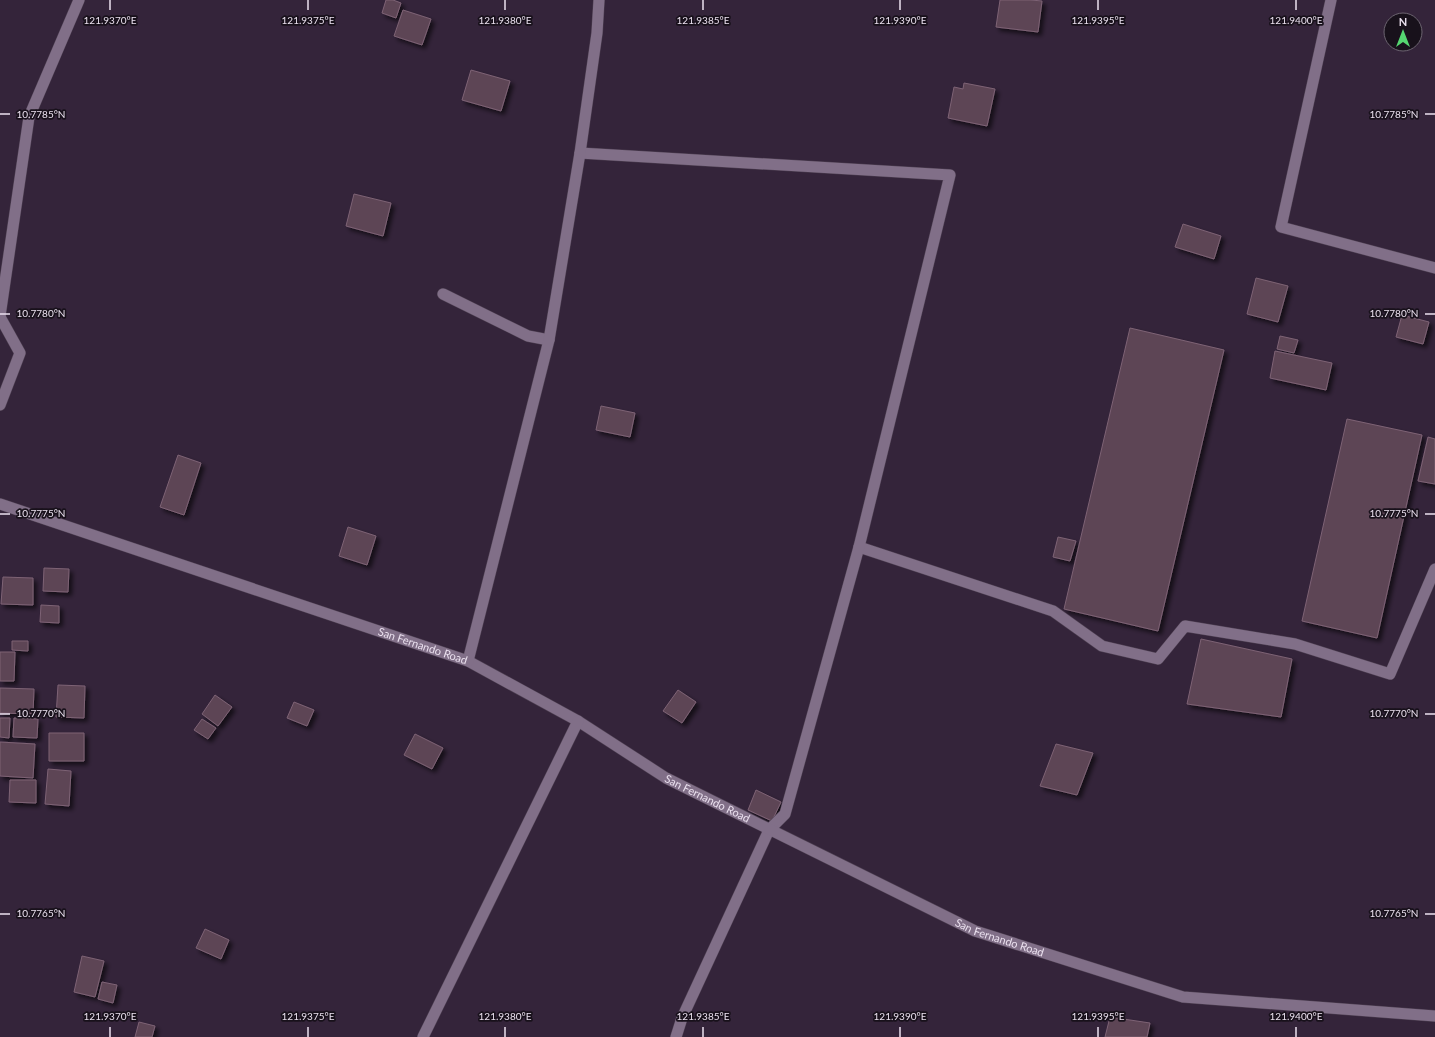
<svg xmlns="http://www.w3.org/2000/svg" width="1435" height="1037" font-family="Lato,sans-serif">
  <defs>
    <filter id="shadow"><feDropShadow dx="3.5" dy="3.5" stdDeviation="2" flood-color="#0009"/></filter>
  </defs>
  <rect width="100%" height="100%" fill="#34243a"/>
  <path fill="#5d4455" stroke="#7e6375" filter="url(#shadow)" d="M386,0H393L401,3L396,18L382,13Z
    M1000,0H1031L1042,1L1038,32L996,27Z
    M403,10L431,19L422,45L394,36Z
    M471,70L510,81L501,111L462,100Z
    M964,83L995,89L987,126L948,118L954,87L963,89Z
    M354,194L391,203L383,236L346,226Z
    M1183,224L1221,236L1214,259L1175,247Z
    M1256,278L1288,286L1278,322L1247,314Z
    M1402,315L1429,322L1423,344L1396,337Z
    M1130,328L1224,350L1158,631L1064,609Z
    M1280,336L1298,340L1294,353L1277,349Z
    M1275,351L1332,363L1326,390L1270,378Z
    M601,406L635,413L630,437L596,430Z
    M1347,419L1422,435L1377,638L1302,621Z
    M1428,437L1435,439V484L1418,481Z
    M178,455L201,463L184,515L160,507Z
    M348,527L376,536L367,565L339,556Z
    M1058,537L1076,541L1070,561L1053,557Z
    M44,568L69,569L68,592L43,591Z
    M3,577L33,578V605L1,604Z
    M41,605L59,606V623L40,622Z
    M1201,639L1292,659L1281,717L1187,704Z
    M12,641H28V651L12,650Z
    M0,652H15L14,681H0Z
    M58,685L85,686L84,718L56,717Z
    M0,688L34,689L33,714L0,713Z
    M678,690L696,702L682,723L663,711Z
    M215,695L232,707L218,726L202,714Z
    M294,702L314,710L307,726L287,718Z
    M0,718H10L9,738L0,737Z
    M14,718L38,719L37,738L13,737Z
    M202,719L216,728L208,739L194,730Z
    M49,733H84V761H49Z
    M415,734L443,748L432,769L404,755Z
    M0,742L35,744L33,778L0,776Z
    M1056,744L1093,753L1077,795L1040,786Z
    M48,769L71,771L69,806L45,804Z
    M10,780H36V803L9,802Z
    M756,790L781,802L772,821L748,810Z
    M205,929L229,940L221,959L196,948Z
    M82,956L104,961L95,997L74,992Z
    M102,982L117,985L113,1003L98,999Z
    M1110,1017L1150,1023L1147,1037H1105Z
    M139,1022L155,1026L152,1037H135Z"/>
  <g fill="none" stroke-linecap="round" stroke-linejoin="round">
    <g stroke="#4e4052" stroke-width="12">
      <path id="service" d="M1331,0L1281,227L1435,268
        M859,547L1053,611L1102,646L1158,659L1185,626L1295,644L1390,674L1435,569"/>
    </g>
    <g stroke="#4e4052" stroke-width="12">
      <g id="minor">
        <path d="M580,153L950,175L859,547L785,814L769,830L682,1018L676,1037"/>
        <path d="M443,294L528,336L549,340"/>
        <path d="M0,316L29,117L79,0"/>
        <path d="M0,317L20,353L0,405"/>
        <path id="s1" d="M0,504L468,661L578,721L666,778L975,931L1183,997L1435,1016"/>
        <path d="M468,661L549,340L580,153L597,33L599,0"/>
        <path d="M423,1037L578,721"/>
      </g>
    </g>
    <use href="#service" stroke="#816f88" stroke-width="11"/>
    <use href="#minor" stroke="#816f88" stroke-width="11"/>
  </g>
  <path fill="none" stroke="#ebe1ef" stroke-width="1.5" d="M110,0V10M308,0V10M505,0V10M703,0V10M900,0V10M1098,0V10M1296,0V10M0,114H10M1425,114H1435M0,314H10M1425,314H1435M0,514H10M1425,514H1435M0,714H10M1425,714H1435M0,914H10M1425,914H1435M110,1027V1037M308,1027V1037M505,1027V1037M703,1027V1037M900,1027V1037M1098,1027V1037M1296,1027V1037"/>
  <g text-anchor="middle" stroke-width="3.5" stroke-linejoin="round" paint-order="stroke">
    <g font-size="11" fill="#ebe1ef" stroke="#18111b">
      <text dy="4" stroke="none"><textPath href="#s1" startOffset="446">San Fernando Road</textPath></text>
      <text dy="4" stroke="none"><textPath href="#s1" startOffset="770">San Fernando Road</textPath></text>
      <text dy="4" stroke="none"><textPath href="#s1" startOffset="1094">San Fernando Road</textPath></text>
    </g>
  </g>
  <g font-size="10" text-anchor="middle" fill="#ebe1ef" stroke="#18111b" stroke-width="3.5" stroke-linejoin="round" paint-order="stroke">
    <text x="110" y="24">121.9370°E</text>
    <text x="308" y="24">121.9375°E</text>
    <text x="505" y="24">121.9380°E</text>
    <text x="703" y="24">121.9385°E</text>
    <text x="900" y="24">121.9390°E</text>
    <text x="1098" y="24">121.9395°E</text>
    <text x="1296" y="24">121.9400°E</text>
    <text x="41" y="118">10.7785°N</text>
    <text x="1394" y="118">10.7785°N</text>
    <text x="41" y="317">10.7780°N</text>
    <text x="1394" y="317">10.7780°N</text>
    <text x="41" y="517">10.7775°N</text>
    <text x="1394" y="517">10.7775°N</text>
    <text x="41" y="717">10.7770°N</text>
    <text x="1394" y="717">10.7770°N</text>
    <text x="41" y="917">10.7765°N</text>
    <text x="1394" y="917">10.7765°N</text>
    <text x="110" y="1020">121.9370°E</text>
    <text x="308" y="1020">121.9375°E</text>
    <text x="505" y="1020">121.9380°E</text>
    <text x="703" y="1020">121.9385°E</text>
    <text x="900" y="1020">121.9390°E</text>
    <text x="1098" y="1020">121.9395°E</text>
    <text x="1296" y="1020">121.9400°E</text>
  </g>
  <g transform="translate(1403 32)"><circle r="19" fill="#18111b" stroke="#6c6470"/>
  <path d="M0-3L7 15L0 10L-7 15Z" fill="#55d671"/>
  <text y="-6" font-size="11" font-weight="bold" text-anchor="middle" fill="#ebe1ef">N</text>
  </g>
</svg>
